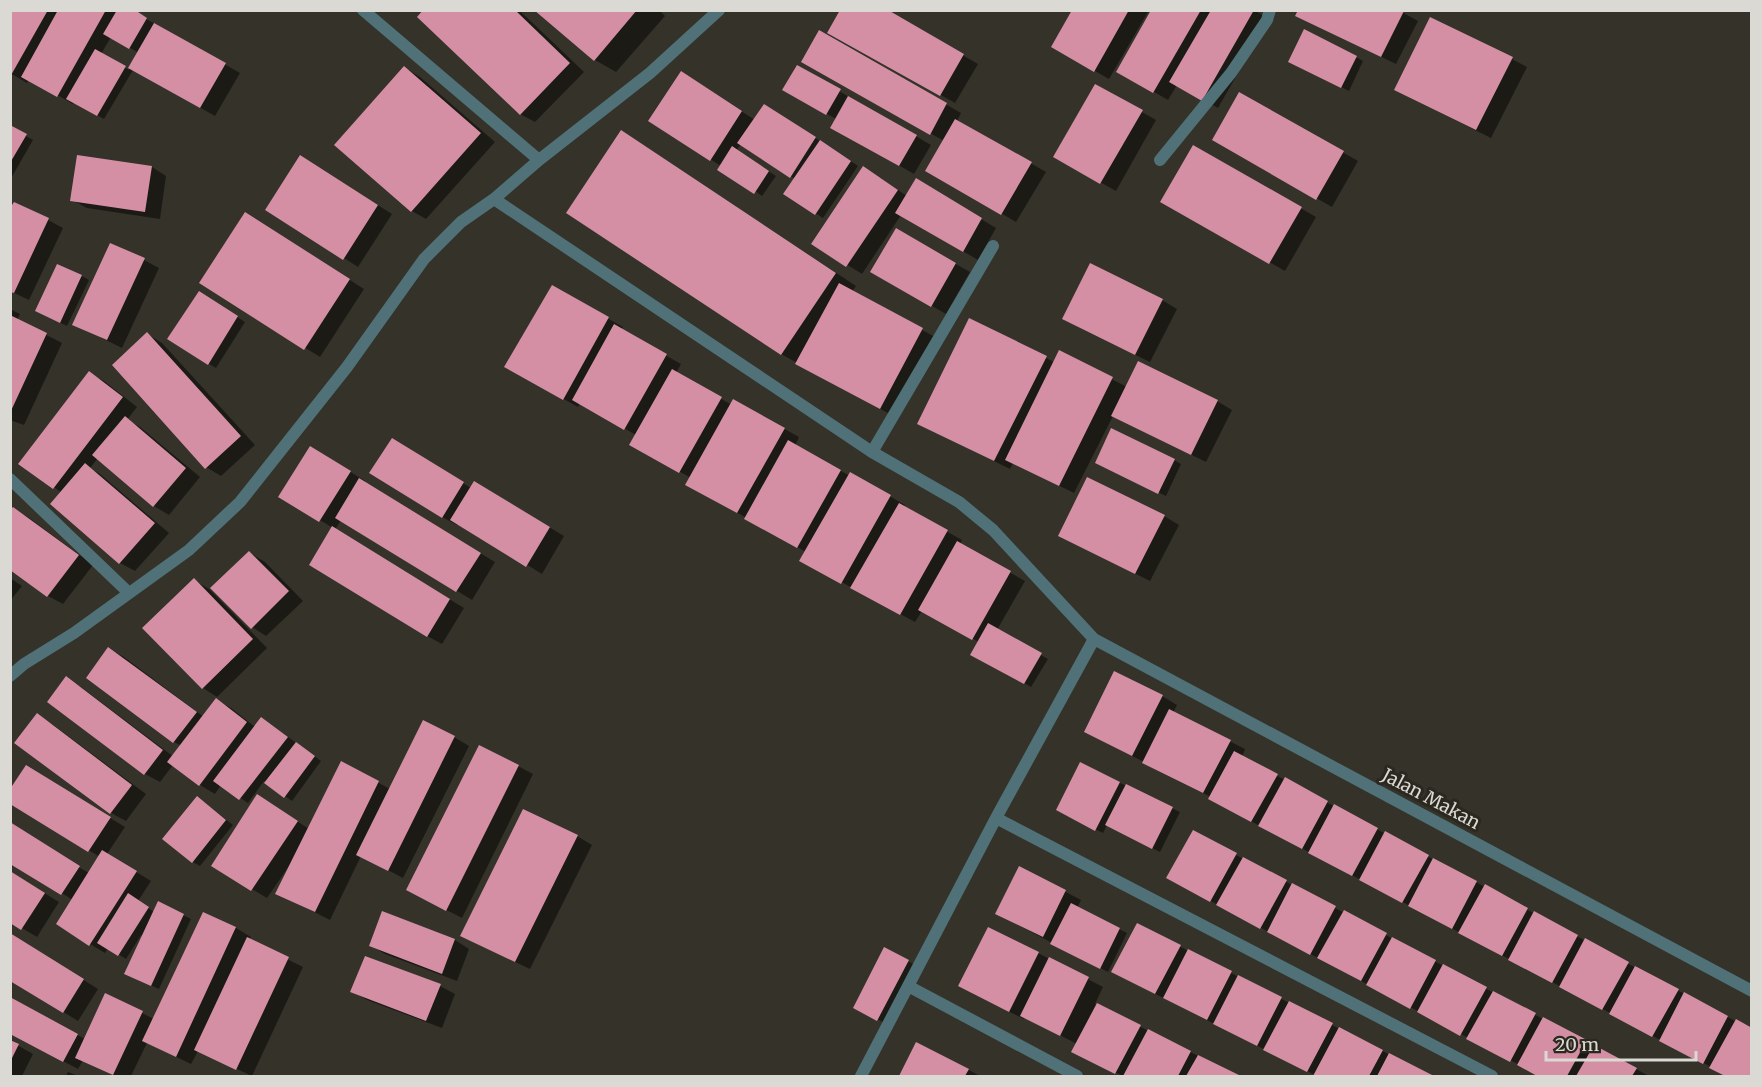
<svg xmlns="http://www.w3.org/2000/svg" width="1762" height="1087" font-family="Merriweather,serif">
  <rect width="100%" height="100%" fill="#343229"/>
  <path fill="#0007" fill-rule="evenodd" d="M10,10H131L240,73L215,116L133,70L104,119L74,102L73,104L29,79L27,83L10,73ZM111,37L139,53L129,70L101,54Z
    M419,10H519L584,72L535,122L520,114L423,13Z
    M536,10H659L665,16L616,72L595,60Z
    M885,10L978,64L955,103L829,32Z
    M1073,10H1149L1109,79L1053,47Z
    M1153,10H1254L1269,19L1218,108L1177,85L1168,100L1118,71Z
    M1398,10L1418,21L1396,64L1312,23Z
    M820,32L961,113L957,121L1046,172L1016,222L927,170L944,141L803,61Z
    M1356,57L1363,61L1349,91L1297,65Z
    M1512,59L1527,67L1491,138L1411,98Z
    M798,67L931,145L914,174L832,127L836,119L784,90Z
    M405,68L420,77L495,142L426,219L412,211Z
    M696,82L755,120L779,114L858,166L823,218L786,194L795,179L741,144L736,151L776,176L762,196L721,166L710,159Z
    M1096,86L1156,120L1116,191L1055,157Z
    M1240,94L1358,161L1332,207L1214,140Z
    M10,127L33,140L10,180Z
    M643,145L856,286L852,292L937,338L895,417L781,354Z
    M1194,147L1316,217L1285,271L1162,202Z
    M316,166L392,214L358,267L344,258Z
    M152,167L166,176L160,219L87,208L72,200Z
    M879,177L907,196L916,180L996,228L978,260L901,215L862,274L814,244Z
    M48,220L63,228L29,300L10,291Z
    M260,223L364,289L320,357L201,282Z
    M896,230L970,272L946,314L872,271Z
    M144,260L159,268L122,348L74,324Z
    M82,276L89,280L67,326L44,315Z
    M552,287L623,327L621,330L681,364L676,373L732,405L734,401L799,437L795,446L850,476L851,474L905,505L903,507L962,540L960,544L1025,581L997,630L1048,659L1031,687L972,654L979,642L922,611L915,622L801,560L806,552L687,484L691,478L631,444L636,435L580,403L578,407L506,367Z
    M199,293L245,322L216,368L209,364Z
    M1162,300L1177,309L1150,362L1078,327Z
    M10,309L20,314L17,320L62,343L24,425L10,420Z
    M970,320L1054,362L1059,352L1127,387L1217,401L1232,410L1206,462L1113,416L1074,493L1013,463L1010,469L933,431Z
    M147,334L162,343L255,445L221,476L206,467Z
    M89,373L104,381L137,407L127,420L140,427L200,477L169,515L154,506L98,458L90,468L100,474L169,533L135,571L120,563L62,493L21,463Z
    M407,449L471,488L475,483L564,536L542,574L459,523L457,525L442,517Z
    M325,456L365,481L364,483L495,562L472,600L341,520L335,530L464,608L442,644L427,636L333,528L280,496Z
    M1174,460L1181,464L1166,496L1104,466Z
    M13,509L28,517L93,565L63,604L48,596L10,568Z
    M1164,516L1179,525L1150,581L1060,536Z
    M250,553L265,562L303,601L266,636L252,627Z
    M10,578L22,586L10,601Z
    M194,580L209,589L267,648L217,697L203,688Z
    M109,649L124,657L204,717L216,700L231,708L255,727L269,723L321,761L292,801L264,781L248,803L221,785L215,794L200,785L173,765L160,782L145,774L49,701L66,678L81,687L174,757L182,746L174,742Z
    M1162,696L1177,705L1173,713L1245,749L1242,757L1752,1030V1076H1728L1217,803L1211,797L1158,771L1144,763V762L1101,740Z
    M37,715L52,724L146,794L126,821L111,813Z
    M454,737L469,746L403,878L361,856L330,920L277,893L290,867L289,866L267,898L213,866L273,805L309,829L342,763L390,789Z
    M1081,764L1180,812L1160,852L1107,825L1103,833L1065,814Z
    M518,766L533,774L462,918L423,898Z
    M41,776L125,827L107,854L151,881L138,901L154,912L158,903L191,919L159,989L133,977L143,936L141,935L126,959L108,948L105,953L90,944L73,900L10,862L73,864L91,874L100,857L10,803Z
    M204,802L233,825L200,866L193,862Z
    M1193,832L1586,1042L1649,1076H1540L1218,905L1168,877Z
    M577,836L592,845L530,969L477,944Z
    M1020,868L1081,900L1077,908L1127,933L1108,972L997,914Z
    M10,872L59,902L37,937L10,921Z
    M383,913L455,940L469,949L457,981L385,954L370,945Z
    M204,914L236,928L251,937L249,940L303,967L252,1076L198,1051L191,1064L147,1043L131,1076H116L83,1060L78,1069L10,1033V999L85,1039L106,995L154,1019Z
    M1138,925L1332,1025L1431,1076H1317L1120,976Z
    M10,934L98,989L78,1021L10,979Z
    M1038,953L1103,987L1095,1004L1238,1076H1123L1080,1055L1077,1044L1025,1017L1024,1019L974,994Z
    M908,961L915,965L885,1023L862,1012Z
    M440,986L455,994L442,1028L367,1000L352,991Z
    M10,1041L33,1054L22,1076H10Z
    M917,1044L969,1070L980,1076H901Z
    M68,1072L78,1076H66Z"/>
  <path fill="#d48fa5" d="M10,10H48L10,77Z
    M58,10H106L57,97L21,77Z
    M117,10H135L147,18L129,49L103,34Z
    M423,10H515L570,63L520,115L417,17Z
    M534,10H637L594,61Z
    M840,10H888L964,54L940,96L827,33Z
    M1072,10H1129L1094,72L1051,47Z
    M1151,10H1201L1153,93L1116,72Z
    M1211,10H1254L1202,101L1169,82Z
    M1298,10H1402L1404,11L1381,57L1295,16Z
    M1430,17L1513,57L1476,130L1394,90Z
    M154,23L226,63L200,108L128,68Z
    M1304,29L1357,56L1341,88L1288,62Z
    M819,30L947,103L930,135L801,62Z
    M95,49L126,66L97,116L66,99Z
    M797,65L841,89L826,115L782,90Z
    M404,66L481,133L411,212L334,145Z
    M681,71L742,111L710,161L648,121Z
    M1095,84L1143,110L1100,184L1053,157Z
    M1239,92L1344,151L1316,200L1212,140Z
    M848,96L917,135L899,166L830,128Z
    M764,104L816,137L790,178L737,143Z
    M955,119L1032,162L1001,215L925,171Z
    M10,125L27,134L10,163Z
    M621,130L836,273L781,355L566,213Z
    M820,140L851,161L815,215L783,194Z
    M1193,145L1302,207L1269,264L1160,202Z
    M732,146L769,171L754,194L717,170Z
    M77,155L152,166L145,212L70,201Z
    M300,155L378,205L343,260L265,210Z
    M863,166L898,190L846,267L811,244Z
    M916,178L982,218L963,252L895,213Z
    M14,202L49,218L14,293L10,292V208Z
    M245,212L350,279L304,350L199,283Z
    M896,228L956,263L931,307L870,272Z
    M110,243L145,258L107,340L72,325Z
    M1090,263L1163,299L1135,355L1062,319Z
    M57,264L82,275L60,323L35,311Z
    M839,283L923,328L880,409L795,364Z
    M552,285L609,317L563,400L504,367Z
    M199,291L238,316L208,365L167,339Z
    M10,315L47,333L10,413Z
    M969,318L1047,356L994,461L917,424Z
    M614,324L667,354L624,430L572,400Z
    M147,332L241,436L205,469L112,365Z
    M1059,350L1113,377L1059,486L1005,460Z
    M1138,361L1218,400L1191,455L1111,416Z
    M672,369L722,397L679,473L629,445Z
    M89,371L123,397L53,489L18,464Z
    M733,399L785,428L737,513L685,485Z
    M125,416L186,468L153,507L92,455Z
    M1111,428L1175,459L1158,494L1095,463Z
    M392,438L464,482L442,518L369,473Z
    M788,440L841,470L797,548L744,519Z
    M310,446L351,471L319,522L278,497Z
    M85,463L155,523L119,564L50,504Z
    M850,472L891,495L841,584L799,561Z
    M1087,477L1165,515L1135,574L1058,536Z
    M359,478L481,553L456,592L335,518Z
    M474,481L550,527L526,567L450,520Z
    M899,503L948,530L900,615L850,588Z
    M13,507L79,555L47,597L10,570V510Z
    M332,526L450,599L427,637L309,565Z
    M957,541L1011,571L972,640L918,610Z
    M249,551L289,591L251,629L210,588Z
    M194,578L253,639L202,689L142,628Z
    M988,623L1042,653L1024,684L970,655Z
    M108,647L197,712L173,743L86,678Z
    M1114,671L1163,695L1132,756L1084,732Z
    M66,676L163,750L144,775L47,702Z
    M216,698L247,722L199,786L167,762Z
    M1169,709L1231,740L1203,793L1142,763Z
    M37,713L132,785L110,814L14,743Z
    M261,717L288,737L239,800L213,781Z
    M423,720L455,736L388,871L356,855Z
    M296,742L315,756L284,798L264,783Z
    M479,745L519,765L446,911L406,890Z
    M1234,751L1278,774L1251,822L1208,799Z
    M341,761L379,781L315,912L275,894Z
    M1080,762L1120,782L1095,831L1056,810Z
    M26,765L111,817L88,852L10,804V789Z
    M1285,777L1328,801L1302,849L1258,826Z
    M1126,784L1173,807L1152,849L1105,825Z
    M257,794L298,821L251,891L211,866Z
    M197,796L226,820L192,863L162,839Z
    M1334,804L1378,828L1352,876L1308,853Z
    M523,809L578,835L515,962L460,936Z
    M10,822L80,866L61,895L10,864Z
    M1193,830L1237,853L1210,902L1166,878Z
    M1385,831L1429,855L1402,903L1359,880Z
    M102,850L137,871L89,946L56,924Z
    M1243,857L1287,880L1260,929L1216,905Z
    M1433,858L1477,881L1452,929L1408,906Z
    M1019,866L1066,890L1043,937L995,914Z
    M10,871L45,893L21,930L10,923Z
    M1292,883L1336,906L1310,955L1267,932Z
    M1485,884L1528,908L1502,956L1458,933Z
    M128,893L149,907L118,956L97,943Z
    M158,901L184,914L151,986L124,974Z
    M1071,903L1120,928L1100,969L1050,944Z
    M1344,910L1387,933L1361,981L1317,958Z
    M382,911L455,939L442,974L369,946Z
    M1534,911L1578,935L1552,983L1508,960Z
    M203,912L236,927L176,1057L142,1041Z
    M1137,923L1181,945L1155,994L1111,972Z
    M988,927L1039,952L1009,1012L958,986Z
    M10,933L84,979L63,1013L10,981Z
    M247,937L289,957L236,1070L194,1050Z
    M1392,937L1436,960L1410,1009L1366,985Z
    M1585,938L1629,962L1602,1010L1559,987Z
    M884,947L909,960L877,1021L853,1008Z
    M1188,949L1232,971L1207,1020L1163,998Z
    M365,956L441,984L426,1021L350,992Z
    M1049,957L1089,977L1060,1036L1020,1016Z
    M1443,964L1487,987L1460,1036L1417,1012Z
    M1635,966L1679,989L1652,1037L1609,1014Z
    M1238,975L1282,997L1257,1046L1213,1024Z
    M1493,991L1536,1013L1510,1062L1466,1039Z
    M1684,992L1728,1016L1703,1064L1659,1041Z
    M105,993L143,1011L113,1075L75,1058Z
    M10,997L78,1034L63,1062L10,1034Z
    M1289,1001L1333,1023L1307,1072L1263,1050Z
    M1097,1003L1141,1025L1115,1074L1071,1052Z
    M1543,1017L1587,1040L1567,1076H1537L1517,1065Z
    M1736,1019L1752,1028V1076H1725L1709,1068Z
    M1339,1027L1383,1050L1369,1076H1313Z
    M1148,1029L1191,1051L1178,1076H1123Z
    M10,1040L19,1044L10,1062Z
    M916,1042L969,1069L965,1076H899Z
    M1594,1045L1637,1068L1632,1076H1576Z
    M1389,1053L1434,1076H1377Z
    M1198,1055L1241,1076H1186Z"/>
  <g fill="none" stroke-linecap="round" stroke-linejoin="round">
    <path stroke="#4f7177" stroke-width="12" d="M363,10L539,160
      M1160,160L1231,73L1267,20L1270,10
      M494,199L872,452L959,502L993,530L1094,639L1752,991
      M872,452L993,246
      M10,479L129,593
      M10,676L24,664L74,633L189,550L240,502L347,367L424,259L461,222L494,199L539,160L650,73L719,10
      M996,818L1492,1076
      M908,986L1077,1076
      M861,1076L996,818L1094,639"/>
  </g>
  <g text-anchor="middle" stroke-width="6" stroke-linejoin="round" paint-order="stroke">
    <g font-size="18" fill="#dad9d3" stroke="#2a281f">
      <text transform="translate(1431 799) rotate(28)" y="6">Jalan Makan</text>
    </g>
  </g>
  <rect width="1762" height="1087" fill="none" stroke="#dad9d3" stroke-width="24"/>
  <path d="M1546 1051v9h150v-9" fill="none" stroke="#dad9d3" stroke-width="3"/>
  <text x="1555" y="1051" font-size="18" fill="#dad9d3" stroke="#2a281f" stroke-width="4.5" paint-order="stroke">20 m</text>
</svg>
